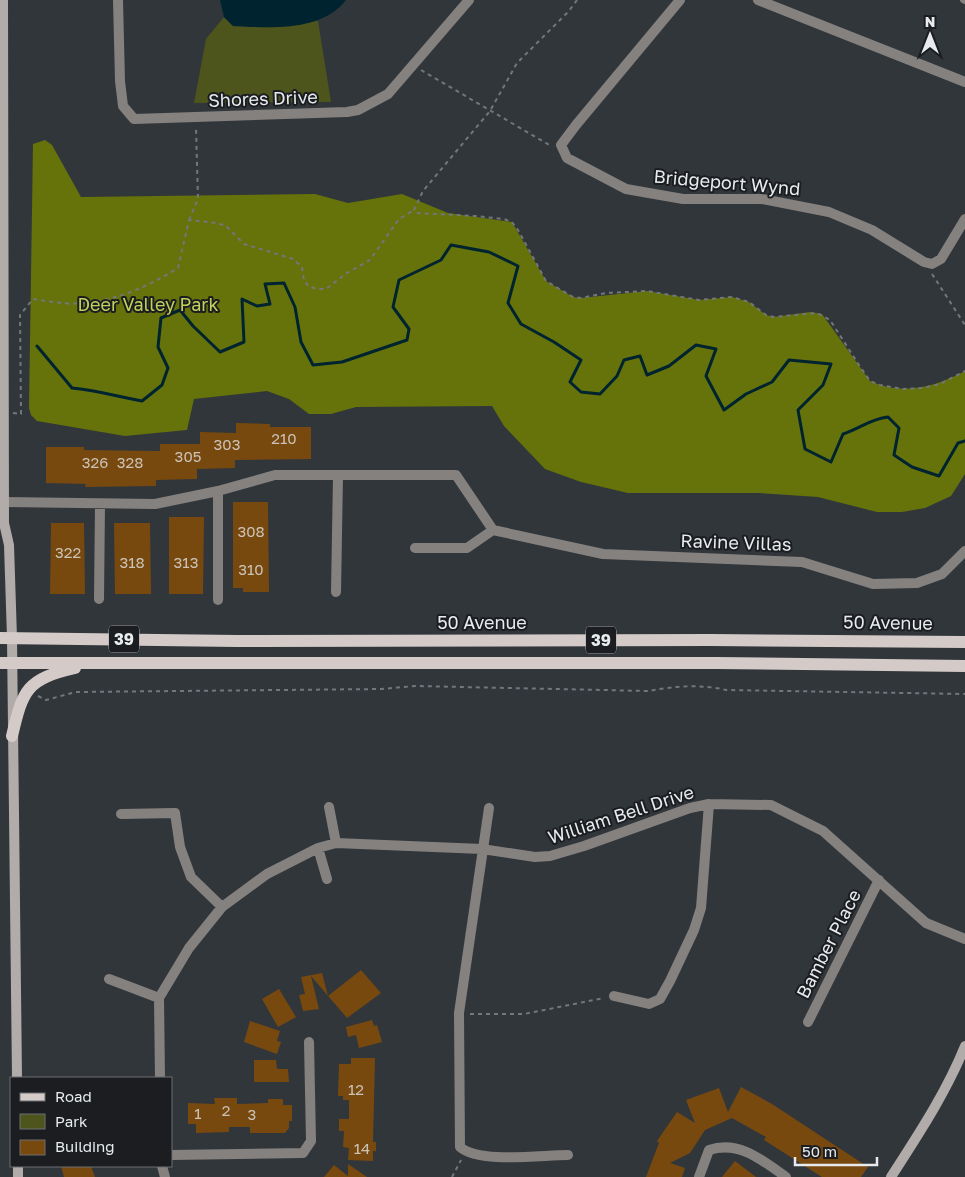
<svg xmlns="http://www.w3.org/2000/svg" width="965" height="1177" font-family="'Golos Text',sans-serif">
  <rect width="100%" height="100%" fill="#31363b"/>
  <path fill="#4d551d" d="M224,17L233,26L264,27L318,21L331,102L194,103L206,39Z"/>
  <path fill="#66720a" d="M45,140L52,145L81,197L315,194L348,203L402,194L448,213L512,222L546,281L573,297L581,298L647,291L699,300L732,297L749,302L766,315L774,317L810,312L822,314L870,381C903,396 935,387 965,371V474L951,496L925,508L902,512H877L818,497L760,493H628L581,482L545,469L504,426L492,406L356,407L331,414H309L289,399L267,391L194,399L187,430L125,436L37,421L31,415L29,408L33,144Z"/>
  <path fill="#002330" d="M220,0H346C321,32 270,28 233,26L224,17Z"/>
  <g fill="none" stroke-linecap="round" stroke-linejoin="round">
    <path stroke="#002330" stroke-width="3" d="M37,346L72,388C97,390 118,397 142,401L162,385L168,368L158,347L161,318L180,310L193,326L220,352L244,342L242,299L257,306L270,304L265,284L284,283L295,307L301,342L313,365L342,362L407,340L409,329L393,307L399,280L441,260L451,245L489,252L518,266L508,303L521,324L554,342L581,360L570,382L581,392L600,394L617,376L624,360L640,356L647,375L669,366L696,345L716,349L706,376L724,410L746,394L772,382L789,360L831,364L823,385L798,410L805,449L831,462L843,434C861,428 870,419 888,417L899,428L894,455L912,467L939,476L958,443L965,441"/>
  </g>
  <path fill="#78490f" d="M236,423L270,424V427H311V459L235,460V468L197,469V479L156,480V486L85,487L86,484L46,483V447H84V450L160,451V444H200V432L236,433Z
    M233,502H268L269,592H243V588H233Z
    M169,517H204L203,594H169Z
    M51,523H84L85,594H50Z
    M114,523H150L151,594H115Z
    M361,970L381,993L347,1018L311,976L319,1009L303,1011L299,995L305,994L301,977L322,973L328,996Z
    M279,989L296,1017L278,1027L262,999Z
    M372,1020L374,1026L377,1025L382,1042L359,1048L356,1035L348,1037L346,1027Z
    M250,1021L280,1031L277,1041L281,1042L277,1054L244,1042Z
    M351,1058H375L373,1142H376V1151H373V1161L348,1160L349,1148L343,1147L344,1131H339V1119H349V1100H343V1096H338L339,1064H351Z
    M254,1060H276L277,1069H288L289,1082H254Z
    M741,1087L772,1104L868,1167L861,1177H822L764,1140L766,1137L732,1118L705,1130L690,1153L670,1163L685,1168L682,1177H646L659,1143L657,1141L677,1112L695,1123L686,1100L719,1088L728,1112Z
    M214,1098H237V1104L268,1103V1099H283V1105H292V1121H289V1128L285,1133H250V1127H229V1132L196,1133V1124H188V1103L215,1104Z
    M735,1161L756,1177H722Z
    M348,1164L367,1177H324L334,1165L348,1176Z
    M61,1166H91L95,1177H64Z"/>
  <g fill="none" stroke-linecap="round" stroke-linejoin="round">
    <path stroke="#72777b" stroke-width="2" stroke-dasharray="4 4" stroke-linecap="butt" d="M577,0L569,11L517,63L490,111L423,191L414,210L416,213L475,216L504,219L512,222L518,230L546,281L573,297L581,298L606,293L647,291L699,300L732,297L749,302L766,315L774,317L817,313L830,320L859,365L870,381L880,385L903,389L923,388L940,384L965,371
      M421,70L551,146
      M189,220L198,199L196,128
      M932,274L965,325
      M13,413L21,414L20,315L33,299C48,301 65,305 80,303C116,301 147,287 178,268L189,220L217,223L226,226L244,244L293,259L302,267L304,280L308,286L317,289H326L347,273L370,260L399,219L414,210
      M38,696L46,700L76,692L381,689L415,686L649,691C673,686 702,684 726,690L965,694
      M470,1014H524L604,998
      M452,1177L461,1160"/>
    <path stroke="#85817f" stroke-width="6" d="M963,0L965,1"/>
    <path stroke="#85817f" stroke-width="10" d="M118,0L120,81L123,106L134,119L347,112L358,110L388,94L469,0
      M680,0L576,125L561,145L567,158L626,189L683,199H762L829,212L872,230L924,262L932,264L941,259L965,219
      M758,0L965,82
      M4,502L155,504L218,491L275,475H456L493,530L603,554L802,562L873,584L917,583L942,574L965,551
      M415,548H467L493,530
      M336,592L338,476
      M99,599L100,504
      M218,600V491
      M329,807L336,843
      M489,808L459,1013L460,1147C480,1164 541,1155 568,1155
      M121,814L175,813L180,847L191,877L222,907
      M318,848L327,879
      M109,979L159,998
      M614,996L649,1004L660,999L670,981L694,930L701,908L709,804
      M808,1022L879,880
      M160,1078L159,998L189,948L222,907L267,874L318,848L336,843L482,849L535,857L550,856L584,846L690,808L709,804L771,805L823,831L926,923L965,939
      M171,1155L303,1153L311,1141L309,1042
      M162,1166L165,1177
      M699,1177L709,1150C739,1140 762,1160 786,1177"/>
    <path stroke="#b1aba9" stroke-width="10" d="M3,0L4,523L9,545L12,638L17,1078
      M18,1166V1177
      M891,1177C918,1135 946,1093 965,1046"/>
    <path stroke="#d4cbc8" stroke-width="12" d="M0,638L237,641L711,640L965,642
      M0,663H716L965,666
      M12,736C23,689 27,679 75,668"/>
  </g>
  <g text-anchor="middle" stroke-width="4" stroke-linejoin="round" paint-order="stroke">
    <g font-size="15" fill="#cbc2b6">
      <text x="284" y="444">210</text>
      <text x="227" y="450">303</text>
      <text x="188" y="462">305</text>
      <text x="95" y="468">326</text>
      <text x="130" y="468">328</text>
      <text x="251" y="537">308</text>
      <text x="68" y="558">322</text>
      <text x="132" y="568">318</text>
      <text x="186" y="568">313</text>
      <text x="251" y="575">310</text>
      <text x="356" y="1095">12</text>
      <text x="226" y="1116">2</text>
      <text x="198" y="1119">1</text>
      <text x="252" y="1120">3</text>
      <text x="362" y="1154">14</text>
    </g>
    <g fill="#1b1d20" stroke="#aaadb0" stroke-width="1">
      <rect x="109" y="625.5" width="30" height="27" rx="4"/>
      <rect x="586" y="626.5" width="30" height="27" rx="4"/>
    </g>
    <g font-size="16" font-weight="bold" fill="#e7ebee">
      <text x="124" y="645">39</text>
      <text x="601" y="646">39</text>
    </g>
    <g font-size="18" fill="#e7ebee" stroke="#1b1d20">
      <text transform="translate(263 99) rotate(-2)" y="6">Shores Drive</text>
      <text transform="translate(727 183) rotate(5)" y="6">Bridgeport Wynd</text>
      <text transform="translate(736 543) rotate(2)" y="6">Ravine Villas</text>
      <text x="482" y="629">50 Avenue</text>
      <text transform="translate(888 623) rotate(1)" y="6">50 Avenue</text>
      <text transform="translate(621 815) rotate(-18)" y="6">William Bell Drive</text>
      <text transform="translate(829 944) rotate(-63)" y="6">Bamber Place</text>
    </g>
    <g font-size="18" fill="#c1d25a" stroke="#1b1d20">
      <text x="148" y="311">Deer Valley Park</text>
    </g>
  </g>
  <rect x="10" y="1077" width="162" height="90" fill="#1b1d20" stroke="#6d6f72"/>
  <rect x="20" y="1093" width="25" height="8" fill="#d4cbc8" stroke="#6d6f72"/>
  <text x="55" y="1102" font-size="15" fill="#e7ebee">Road</text>
  <rect x="20" y="1114" width="25" height="15" fill="#4d551d" stroke="#6d6f72"/>
  <text x="55" y="1127" font-size="15" fill="#e7ebee">Park</text>
  <rect x="20" y="1140" width="25" height="15" fill="#78490f" stroke="#6d6f72"/>
  <text x="55" y="1152" font-size="15" fill="#e7ebee">Building</text>
  <g transform="translate(930 35)" stroke="#1b1d20" stroke-width="4" paint-order="stroke">
  <path d="M0-4L9 19L0 12L-9 19Z" fill="#e7ebee"/>
  <text y="-8" font-size="14" font-weight="bold" text-anchor="middle" fill="#e7ebee">N</text>
  </g>
  <path d="M795 1157v8h82v-8" fill="none" stroke="#e7ebee" stroke-width="2.5"/>
  <text x="802" y="1157" font-size="15" fill="#e7ebee" stroke="#1b1d20" stroke-width="4" paint-order="stroke">50 m</text>
</svg>
